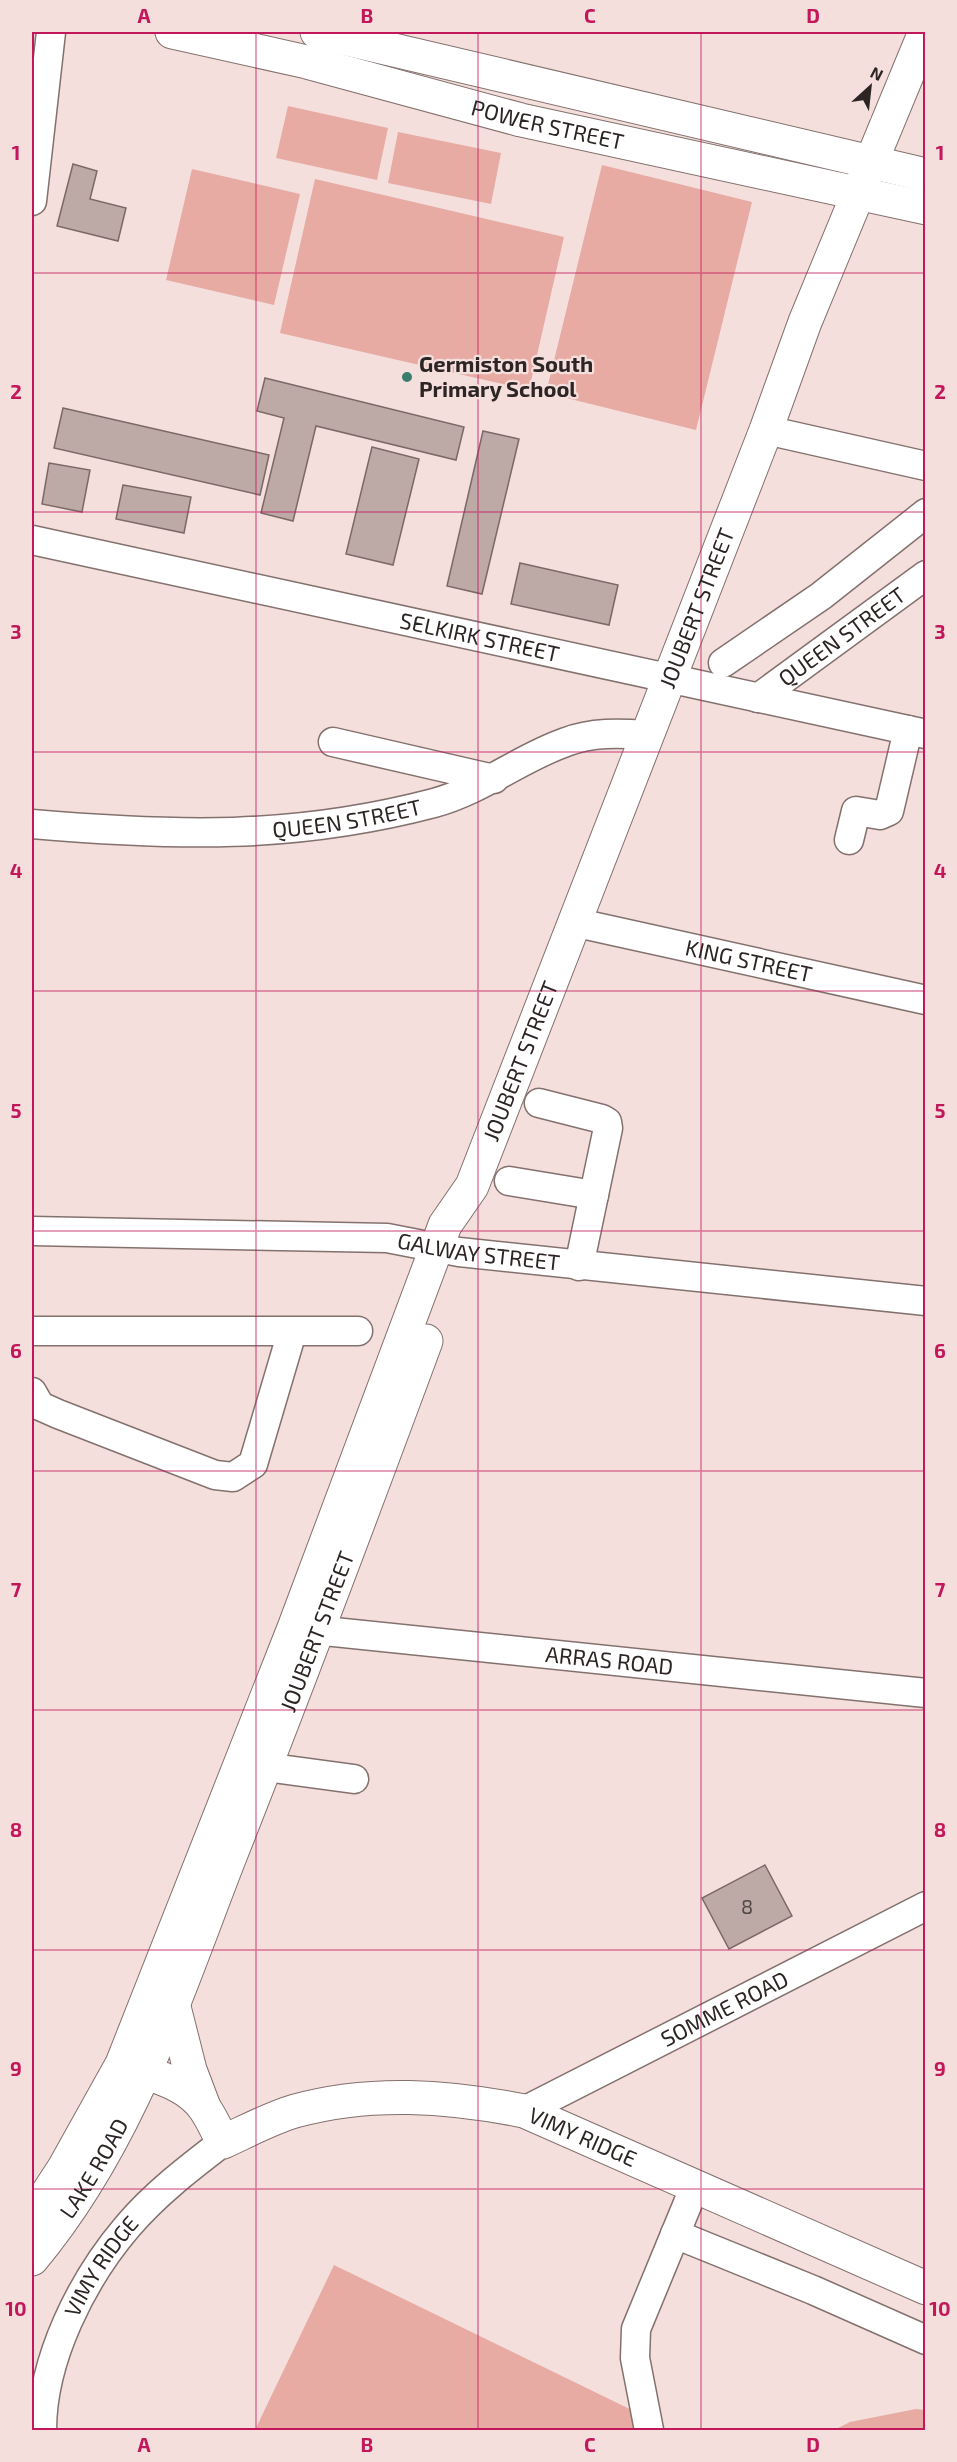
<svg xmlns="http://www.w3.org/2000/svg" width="957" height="2462" font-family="'Exo 2',sans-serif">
  <rect width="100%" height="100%" fill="#f4dfdd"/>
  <path fill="#e7aba4" d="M288,106L388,128L377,180L276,158Z
    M398,132L501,153L491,204L388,183Z
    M602,165L752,202L696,430L546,393Z
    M192,169L300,194L274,305L166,280Z
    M315,179L564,237L529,390L280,333Z
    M334,2265L642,2415L635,2430H255Z
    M916,2409L925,2410V2430H834L850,2422Z"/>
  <path fill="#bda9a6" stroke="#7b6967" stroke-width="1.5" d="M73,164L97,171L90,199L126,208L118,241L57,226Z
    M265,378L464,427L456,460L316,426L293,521L261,513L284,418L257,411Z
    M63,408L269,455L260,495L54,448Z
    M483,431L519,439L482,594L447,586Z
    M372,447L419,459L393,565L346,554Z
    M49,463L90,470L82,512L42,504Z
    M123,485L191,497L184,533L116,519Z
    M520,563L618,585L609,625L511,604Z
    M765,1865L792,1916L729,1949L702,1898Z"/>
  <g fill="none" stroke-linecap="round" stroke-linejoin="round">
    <g stroke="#83716e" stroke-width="31">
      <g id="minor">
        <path d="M32,201L51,32"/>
        <path d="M766,430L926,466"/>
        <path id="s1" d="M32,540L926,734"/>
        <path d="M723,663L821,596L926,513"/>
        <path id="s2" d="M758,698L926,575"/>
        <path d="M333,742L494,779"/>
        <path id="s3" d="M32,824C174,836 293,840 434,803C482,790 520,758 566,742C592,732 619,733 647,735"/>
        <path d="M849,840L856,811L880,815L889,811L908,730"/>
        <path id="s4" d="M573,922L926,1000"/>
        <path d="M539,1103L602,1119L607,1122L608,1128L579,1266"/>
        <path d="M509,1181L594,1195"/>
        <path id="s5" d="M32,1231L387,1238L459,1252L926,1301"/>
        <path d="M32,1331H358"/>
        <path d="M32,1392L40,1406L58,1414L215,1475L233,1477L253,1464L292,1332"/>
        <path id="s6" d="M295,1628L926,1693"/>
        <path d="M265,1767L354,1779"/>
        <path id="s7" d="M524,2111L926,1906"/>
        <path d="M675,2234L813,2290L926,2340"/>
        <path id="s8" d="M42,2430C42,2359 82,2280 127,2227C155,2194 189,2168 223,2142"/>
        <path d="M649,2430L635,2358L636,2329L695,2186"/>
      </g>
    </g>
    <g stroke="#83716e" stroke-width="35">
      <g id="major">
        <path id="s9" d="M172,32L307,62L521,120L926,208"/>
        <path d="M317,32L926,175"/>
        <path d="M173,2003L190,2070L204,2107"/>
        <path id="s10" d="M127,2066C153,2076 188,2083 205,2109C212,2119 217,2131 223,2142C247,2131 271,2118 295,2111C371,2090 448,2096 524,2111L926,2288"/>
        <path id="s11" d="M32,2217L64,2168L122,2064L294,1628L445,1225L472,1186L766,430L805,322L925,32"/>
        <path id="s12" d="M32,2259C129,2143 175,1998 229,1859C297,1687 362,1514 426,1341"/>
      </g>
    </g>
    <use href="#minor" stroke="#fff" stroke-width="28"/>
    <use href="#major" stroke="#fff" stroke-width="33"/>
  </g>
  <path fill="none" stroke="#c2185b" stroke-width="1.5" stroke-opacity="0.55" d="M256,32V2430M478,32V2430M701,32V2430M32,273H926M32,512H926M32,752H926M32,991H926M32,1231H926M32,1471H926M32,1710H926M32,1950H926M32,2189H926"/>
  <circle fill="#3a7c6d" stroke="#f4dfdd" stroke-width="2" cx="407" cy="377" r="6"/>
  <g text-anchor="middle" stroke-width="4.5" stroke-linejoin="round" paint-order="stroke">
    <g font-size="20" fill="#504644">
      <text x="747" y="1914">8</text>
    </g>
    <g font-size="22" fill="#2c2524" stroke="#f4dfdd">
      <text dy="8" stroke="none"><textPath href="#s9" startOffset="387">POWER STREET</textPath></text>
      <text dy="8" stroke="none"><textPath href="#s11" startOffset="1744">JOUBERT STREET</textPath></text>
      <text dy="8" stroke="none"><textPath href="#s1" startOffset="458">SELKIRK STREET</textPath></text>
      <text dy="8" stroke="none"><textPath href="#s2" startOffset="104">QUEEN STREET</textPath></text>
      <text dy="8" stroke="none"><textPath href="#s3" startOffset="316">QUEEN STREET</textPath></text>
      <text dy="8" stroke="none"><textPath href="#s4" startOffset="180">KING STREET</textPath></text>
      <text dy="8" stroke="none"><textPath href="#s11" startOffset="1258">JOUBERT STREET</textPath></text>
      <text dy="8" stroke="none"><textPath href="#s5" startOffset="448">GALWAY STREET</textPath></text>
      <text dy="8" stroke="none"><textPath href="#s12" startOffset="692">JOUBERT STREET</textPath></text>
      <text dy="8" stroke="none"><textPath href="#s6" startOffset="316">ARRAS ROAD</textPath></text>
      <text dy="8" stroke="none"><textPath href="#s7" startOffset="225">SOMME ROAD</textPath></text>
      <text dy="8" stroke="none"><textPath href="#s10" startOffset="502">VIMY RIDGE</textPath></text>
      <text dy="8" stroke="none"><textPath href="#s12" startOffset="110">LAKE ROAD</textPath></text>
      <text dy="8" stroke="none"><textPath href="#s8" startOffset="177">VIMY RIDGE</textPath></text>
    </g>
    <g font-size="22" font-weight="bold" fill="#2c2524" stroke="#f4dfdd" text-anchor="start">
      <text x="419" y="372">Germiston South<tspan x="419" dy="25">Primary School</tspan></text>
    </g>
  </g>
  <rect width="957" height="2462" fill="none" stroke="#f4dfdd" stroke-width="66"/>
  <g transform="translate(870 87) rotate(27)" stroke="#f4dfdd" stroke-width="4.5" paint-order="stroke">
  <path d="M0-4.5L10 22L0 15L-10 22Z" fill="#2c2524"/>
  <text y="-9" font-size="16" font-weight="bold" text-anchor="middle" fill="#2c2524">N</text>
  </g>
  <rect x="33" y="33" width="891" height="2396" fill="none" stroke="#c2185b" stroke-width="2"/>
  <g font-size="20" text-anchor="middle" font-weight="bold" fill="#c2185b">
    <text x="144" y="23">A</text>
    <text x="367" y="23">B</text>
    <text x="590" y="23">C</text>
    <text x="813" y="23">D</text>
    <text x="16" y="160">1</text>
    <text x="940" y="160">1</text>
    <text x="16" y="399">2</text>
    <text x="940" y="399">2</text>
    <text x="16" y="639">3</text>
    <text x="940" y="639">3</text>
    <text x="16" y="878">4</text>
    <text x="940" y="878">4</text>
    <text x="16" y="1118">5</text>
    <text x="940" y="1118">5</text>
    <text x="16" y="1358">6</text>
    <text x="940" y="1358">6</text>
    <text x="16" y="1597">7</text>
    <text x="940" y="1597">7</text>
    <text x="16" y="1837">8</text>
    <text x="940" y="1837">8</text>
    <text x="16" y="2076">9</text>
    <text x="940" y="2076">9</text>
    <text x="16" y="2316">10</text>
    <text x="940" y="2316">10</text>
    <text x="144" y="2452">A</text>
    <text x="367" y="2452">B</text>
    <text x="590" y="2452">C</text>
    <text x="813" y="2452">D</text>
  </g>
</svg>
